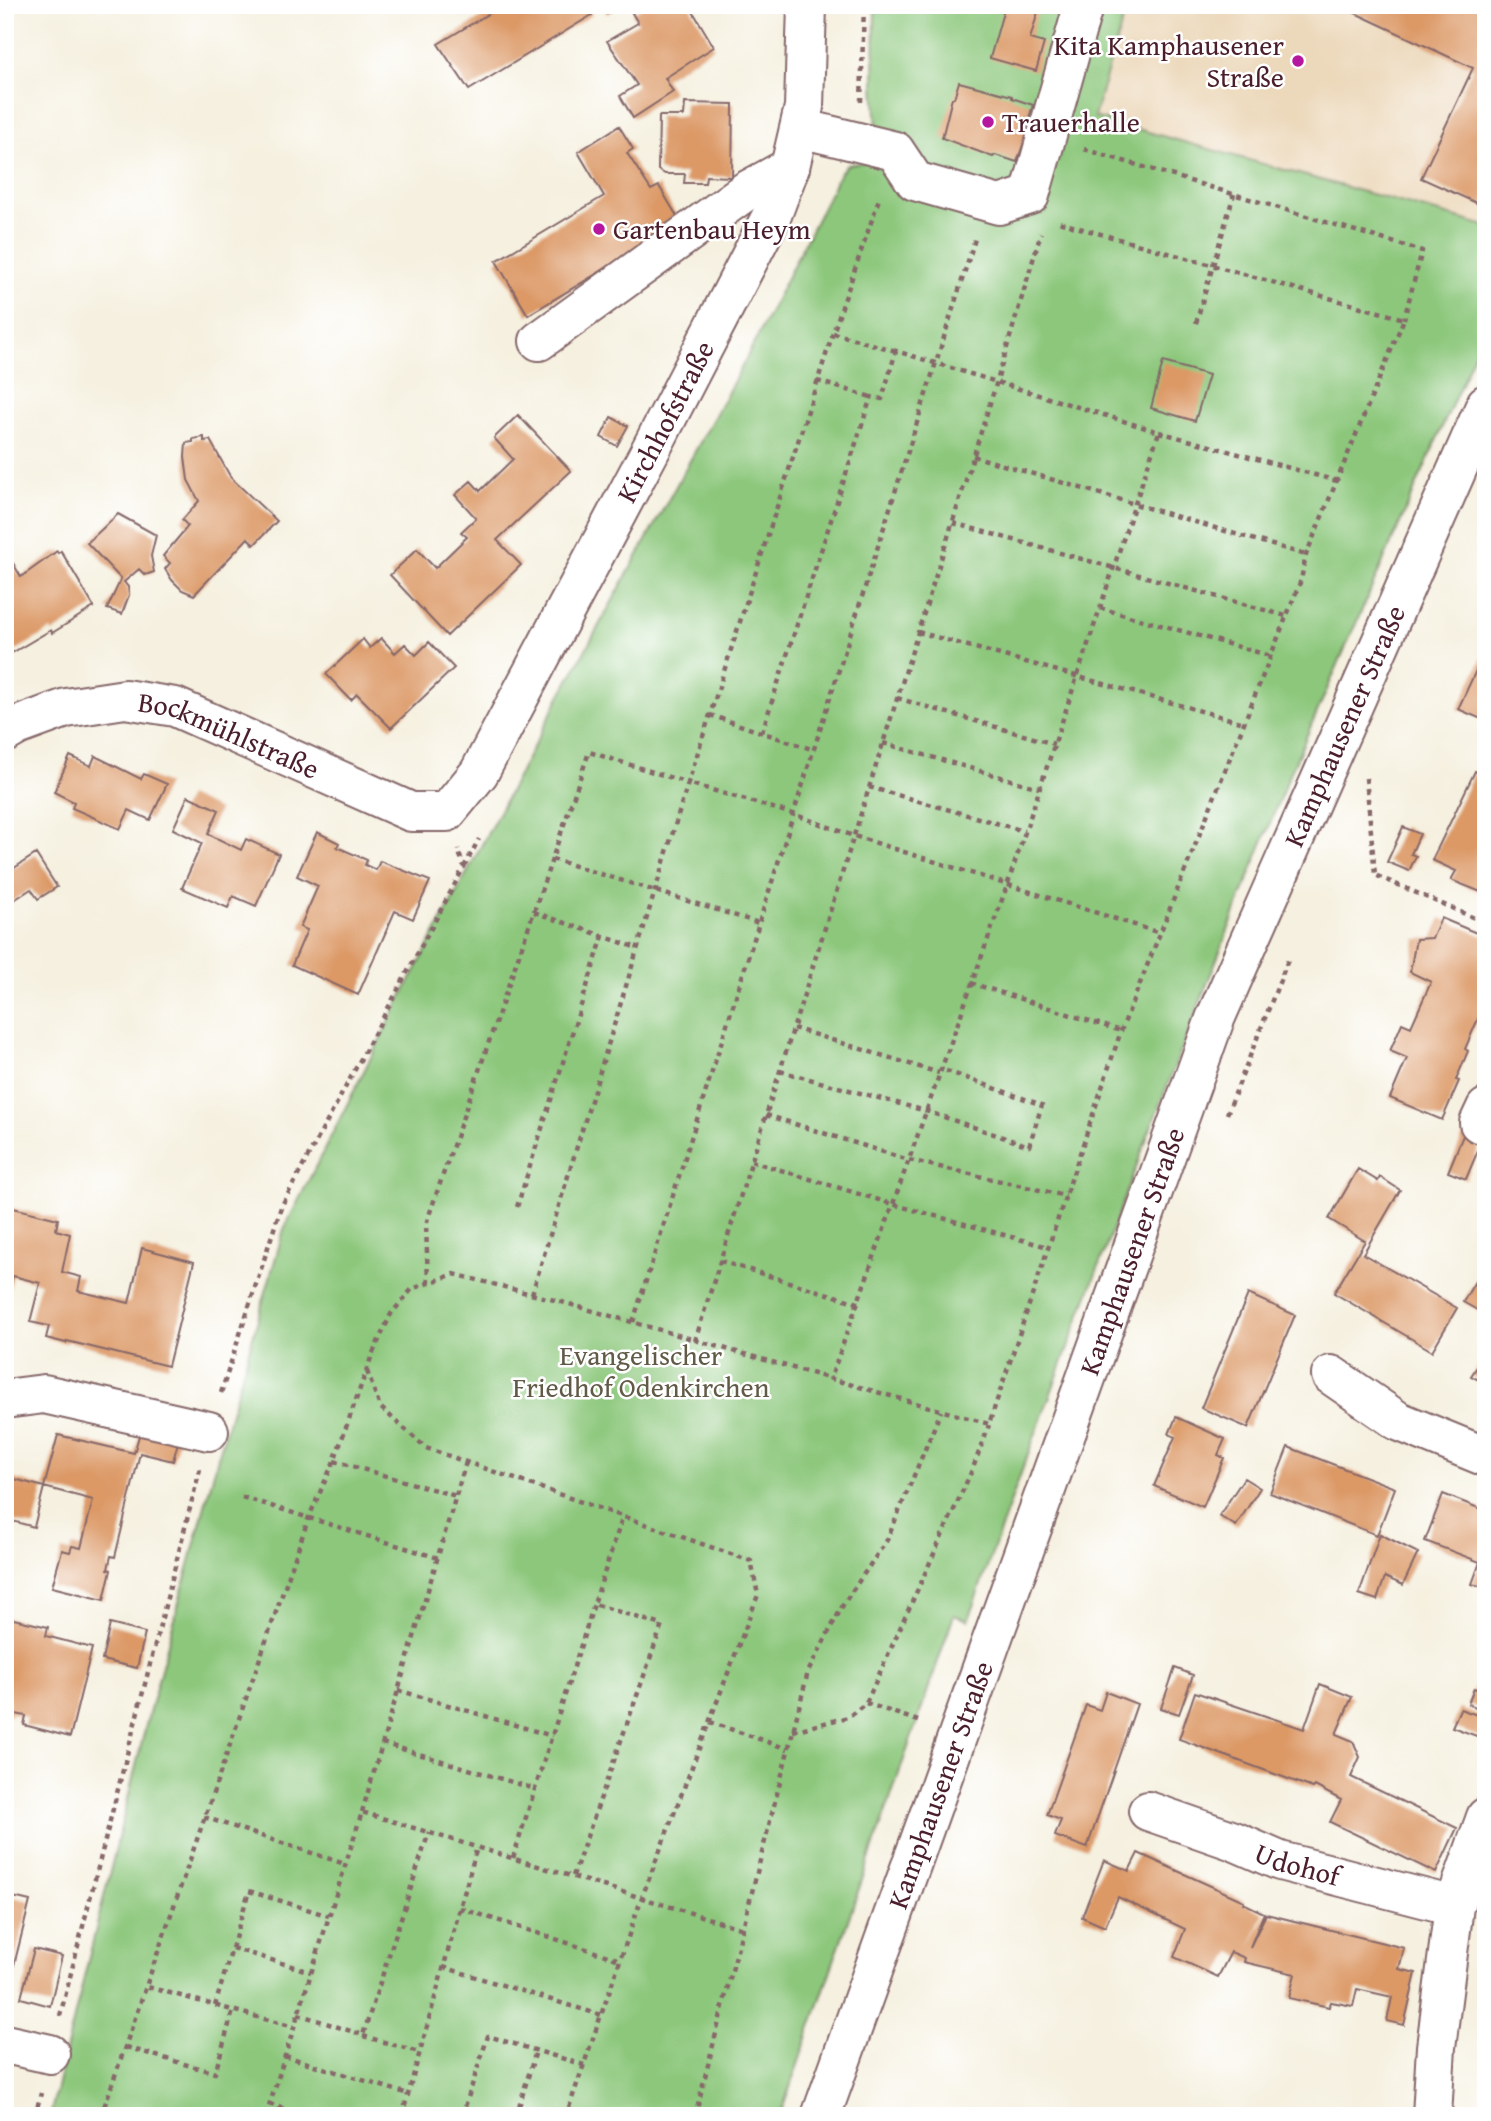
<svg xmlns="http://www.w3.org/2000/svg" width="1491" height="2121" font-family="'Gentium Book Plus',serif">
  <rect width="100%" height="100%" fill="#fff"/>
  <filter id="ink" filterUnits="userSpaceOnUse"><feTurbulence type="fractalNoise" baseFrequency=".0143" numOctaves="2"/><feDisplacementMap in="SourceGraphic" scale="14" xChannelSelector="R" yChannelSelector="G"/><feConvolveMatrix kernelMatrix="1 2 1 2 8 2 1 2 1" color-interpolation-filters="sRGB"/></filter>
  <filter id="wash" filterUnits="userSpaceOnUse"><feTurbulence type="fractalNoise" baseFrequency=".00686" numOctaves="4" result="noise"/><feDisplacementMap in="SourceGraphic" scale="28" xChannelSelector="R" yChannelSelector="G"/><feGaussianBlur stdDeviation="1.57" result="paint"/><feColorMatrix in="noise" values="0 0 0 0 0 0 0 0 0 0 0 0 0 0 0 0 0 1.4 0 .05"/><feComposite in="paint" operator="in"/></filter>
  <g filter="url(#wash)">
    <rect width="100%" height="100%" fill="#f5f0df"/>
    <path fill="#ecd8ba" d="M1127,5H1486V217L1482,226L1094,117Z"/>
    <path fill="#8cc77c" stroke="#6b7354" stroke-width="2" d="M875,5H1127L1094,117L1486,226V327L1286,783L1156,1114L1025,1462L968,1620L954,1615L780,2116H50L147,1721L217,1461L284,1229L399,1002L559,698L745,361L840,173L847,165L871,161L877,127L874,85Z"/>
    <g id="blocks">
      <path fill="#dc9966" d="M503,5H586L592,15L469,90L438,44Z
        M602,5H621L607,14Z
        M644,5H689L714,47L665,78L673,92L633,118L620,96L637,85L607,41L638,23L632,13Z
        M1005,5H1040L1030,39L1044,43L1036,71L990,58Z
        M1338,5H1486V200L1483,206L1421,178L1473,68Z
        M959,82L1012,96V98L1033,105L1028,121L1031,122L1017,162L995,155L993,157L942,138L952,98H954Z
        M685,103L733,104L732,177L706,176L705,183H684L685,174H665L658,170L659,116H684Z
        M619,126L633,149L627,153L651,190L659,186L681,223L528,315L496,261L604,196L578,152Z
        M1163,362L1209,375L1195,421L1151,408Z
        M518,415L571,471L497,540L521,565L447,636L390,575L417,549L435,568L467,537L461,532L476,518L455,495L471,481L480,491L513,459L494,438Z
        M611,417L628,426L617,446L601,437Z
        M204,437V441L210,440L231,478L277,521L254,545L248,538L194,595L182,590L172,580L165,569L170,563L163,556L188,526L182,520L199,501L188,480L185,457L186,443L193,442V439Z
        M118,514L156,535L151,556L154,572L145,575L139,569L124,582L128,587L129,595L122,614L107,609L121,579L87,543Z
        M57,551L58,553L61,551L94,607L52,633L51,630L5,657V567L13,563L21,577Z
        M381,638L395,653L405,644L416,655L429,642L454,668L391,728L357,694L351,700L326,674L363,639L370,648Z
        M1486,649V721L1458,709Z
        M70,756L91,766L95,756L141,779L144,774L167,784L150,820L129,810L120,829L72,808L74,802L54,792Z
        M1475,771L1486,776V894L1451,880L1456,871L1432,860Z
        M188,796L219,810L208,834L241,850L246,839L279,854L256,906L233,896L228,908L182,888L202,843L173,829Z
        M1403,827L1420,834L1411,854L1416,856L1409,871L1387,862Z
        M317,832L339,843L337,847L367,860L365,865L376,870L380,861L430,881L413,919L395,911L358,995L292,965L307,930L300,927L318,886L297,876Z
        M36,854L57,887L38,899L31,889L5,906V862L11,870Z
        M1441,918L1486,937V1000L1465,1049L1468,1051L1456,1080L1459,1081L1442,1120L1390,1098L1407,1058L1390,1051L1402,1023L1411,1027L1431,982L1410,972L1416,939L1432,938Z
        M1466,1128L1484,1136L1466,1179L1448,1172Z
        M1358,1169L1378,1181L1380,1177L1400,1190L1363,1254L1457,1308L1432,1351L1334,1293L1365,1241L1329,1219Z
        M5,1206L58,1219L56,1230L70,1234L62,1272L81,1277L78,1291L129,1303L142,1248L194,1262L168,1366L67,1341L66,1343L46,1338L49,1326L30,1322L40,1283L13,1276L5,1304Z
        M1486,1257V1315L1463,1302L1480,1273L1477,1271Z
        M1248,1294L1295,1315L1248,1428L1201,1408Z
        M1486,1353V1384L1471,1376Z
        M1176,1417L1225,1439L1218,1455L1224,1458L1203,1507L1154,1486L1175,1437L1169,1434Z
        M141,1429L179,1438L173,1461L140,1453L115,1557L111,1556L108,1569L111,1570L104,1600L52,1587L62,1550L70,1552L72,1546L81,1548L93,1500L44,1487L58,1435L134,1453Z
        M1288,1447L1395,1488L1377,1535L1270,1493Z
        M7,1477L44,1487L34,1527L5,1519Z
        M1244,1478L1260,1488L1236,1526L1219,1516Z
        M1443,1494L1486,1511V1588L1472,1584L1480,1562L1425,1541Z
        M1380,1534L1418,1553L1403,1585L1385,1577L1377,1600L1359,1594Z
        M5,1617L48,1627L46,1636L92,1648L70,1737L24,1725L26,1716L11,1713V1716L5,1714Z
        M110,1624L145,1633L137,1668L102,1660Z
        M1175,1668L1193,1675L1179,1714L1161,1708Z
        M1320,1684L1352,1697L1336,1734L1353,1741L1360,1757L1351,1777L1457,1828L1436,1873L1330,1822L1341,1800L1315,1786L1313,1788L1179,1739L1195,1692L1304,1729Z
        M1474,1688L1486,1693V1711L1468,1704Z
        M1106,1692L1137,1704L1087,1848L1055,1836L1061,1820L1047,1815L1086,1705L1100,1710Z
        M1460,1709L1486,1718V1730L1482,1738L1452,1727Z
        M1138,1853L1244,1901L1243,1903L1264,1913L1250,1947L1266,1914L1404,1948L1399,1969L1416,1973L1404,2025L1387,2021L1392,1997L1357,1989L1353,2006L1331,2002L1329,2007L1289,1998L1295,1974L1244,1962L1245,1958L1231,1952L1218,1977L1174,1957L1185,1929L1118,1897L1105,1927L1082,1917L1104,1860L1129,1871Z
        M5,1895L30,1901L6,1997H5Z
        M34,1949L62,1956L50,2006L21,1998Z"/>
    </g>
  </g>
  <g filter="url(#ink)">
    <use href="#blocks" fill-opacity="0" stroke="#86686a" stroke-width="2"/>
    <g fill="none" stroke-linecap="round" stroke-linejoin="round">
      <g stroke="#86686a" stroke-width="42">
        <g id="minor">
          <path d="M800,128L895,151L915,181L999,205L1030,195L1083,7"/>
          <path d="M539,341L746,191L790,167"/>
          <path id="s1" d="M5,733L17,726L66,708L125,699L175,707L411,812H447L479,773L650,451L772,215L790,167L804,107L807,5"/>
          <path d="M1479,1123L1486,1108"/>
          <path d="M1331,1375L1398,1421L1486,1457"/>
          <path d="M5,1399L44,1394L209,1431"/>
          <path id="s2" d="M1148,1811L1234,1841L1280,1861L1454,1906"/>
          <path d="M5,2044L50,2054"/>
          <path d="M1432,2116L1436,2047L1454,1906L1486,1817"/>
        </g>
      </g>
      <g stroke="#86686a" stroke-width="42">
        <g id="major">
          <path id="s3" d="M821,2116L1215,1019L1486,404"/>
        </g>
      </g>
      <path stroke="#86686a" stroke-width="4.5" stroke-dasharray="5 5" stroke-linecap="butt" d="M861,102L864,5
        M1084,149L1422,251L1404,319
        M1196,323L1234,194
        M833,333L896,351
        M817,381L871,397
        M1159,432L1337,481
        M973,456L1306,555
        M953,523L1286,616
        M1100,608L1271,656
        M918,632L1244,723
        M897,698L1054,744
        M710,715L814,750
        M762,732L871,397L882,399L896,351L1159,432L1008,883L830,1380
        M883,743L1039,788
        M1366,778L1375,875L1486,923
        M869,787L1024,831
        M552,859L759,923
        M464,867L479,839
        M534,912L637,948
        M971,983L1121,1031
        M793,1028L939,1073
        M780,1071L926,1111L1029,1146L1042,1105L941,1069
        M1227,1114L1288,960
        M766,1115L909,1160L1066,1196
        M751,1161L892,1204L1048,1247
        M517,1207L603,936
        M720,1261L858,1303
        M428,1283L426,1224L589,752L688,783L833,333L879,199
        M532,1294L688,783L793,814L854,836L1160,933
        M633,1322L975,239
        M695,1341L997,381L1041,233
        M367,1371L380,1407L426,1448L751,1561L758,1595L642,1897L566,2116
        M221,1393L281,1207L464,867L458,849
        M334,1461L456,1496
        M242,1497L438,1558
        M398,1690L552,1736
        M866,1703L921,1722
        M710,1722L788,1749
        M793,1731L848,1717L866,1703L973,1468L989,1425
        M382,1743L535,1789
        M362,1812L466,1462
        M204,1817L345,1864
        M513,1858L594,1604
        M573,1876L662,1625L594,1604L623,1516
        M460,1908L620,1960
        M232,1948L311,1972
        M443,1967L601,2015
        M148,1987L294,2027
        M215,2006L249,1891L329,1916
        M298,2014L363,2035L429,1832
        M60,2016L200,1469
        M363,2036L419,2052
        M126,2047L215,2073L233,2011
        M285,2056L408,2094
        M269,2104L307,2116
        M35,2116L41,2093
        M101,2116L309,1517L334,1461L372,1355L391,1314L412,1289L454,1274L562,1302L989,1424L1121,1031L1301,580L1306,555L1404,319L1058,222
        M266,2116L362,1812L743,1929
        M402,2116L477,1847
        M462,2116L488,2036L584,2065
        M516,2116L536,2051
        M695,2116L808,1672L844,1603L887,1540L941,1411"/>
      <use href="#minor" stroke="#fff" stroke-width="38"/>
      <use href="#major" stroke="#fff" stroke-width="38"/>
    </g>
  </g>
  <g fill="#b5179e" stroke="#fff" stroke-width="2.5">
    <circle cx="1298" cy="61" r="7"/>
    <circle cx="988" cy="122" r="7"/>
    <circle cx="599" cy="229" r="7"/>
  </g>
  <g text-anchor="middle" stroke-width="5" stroke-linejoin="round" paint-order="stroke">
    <g font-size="28" fill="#4a1f2b" stroke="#fff" text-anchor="start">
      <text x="1284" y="55" text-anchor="end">Kita Kamphausener<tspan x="1284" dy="32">Straße</tspan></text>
      <text x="1002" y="132">Trauerhalle</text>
      <text x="613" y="239">Gartenbau Heym</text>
    </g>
    <g font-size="28" fill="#4a1f2b" stroke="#fff">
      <text dy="10" stroke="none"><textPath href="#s1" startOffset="919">Kirchhofstraße</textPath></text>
      <text dy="10" stroke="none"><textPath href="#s3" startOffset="1486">Kamphausener Straße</textPath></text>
      <text dy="10" stroke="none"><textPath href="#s1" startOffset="236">Bockmühlstraße</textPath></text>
      <text dy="10" stroke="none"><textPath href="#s3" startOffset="919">Kamphausener Straße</textPath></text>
      <text dy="10" stroke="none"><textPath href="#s3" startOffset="352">Kamphausener Straße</textPath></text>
      <text dy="10" stroke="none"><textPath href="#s2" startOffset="159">Udohof</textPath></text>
    </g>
    <g font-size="28" fill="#615a47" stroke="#fff">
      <text x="641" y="1365">Evangelischer<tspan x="641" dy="32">Friedhof Odenkirchen</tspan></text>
    </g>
  </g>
  <rect width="1491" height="2121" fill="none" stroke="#fff" stroke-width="28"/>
</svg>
